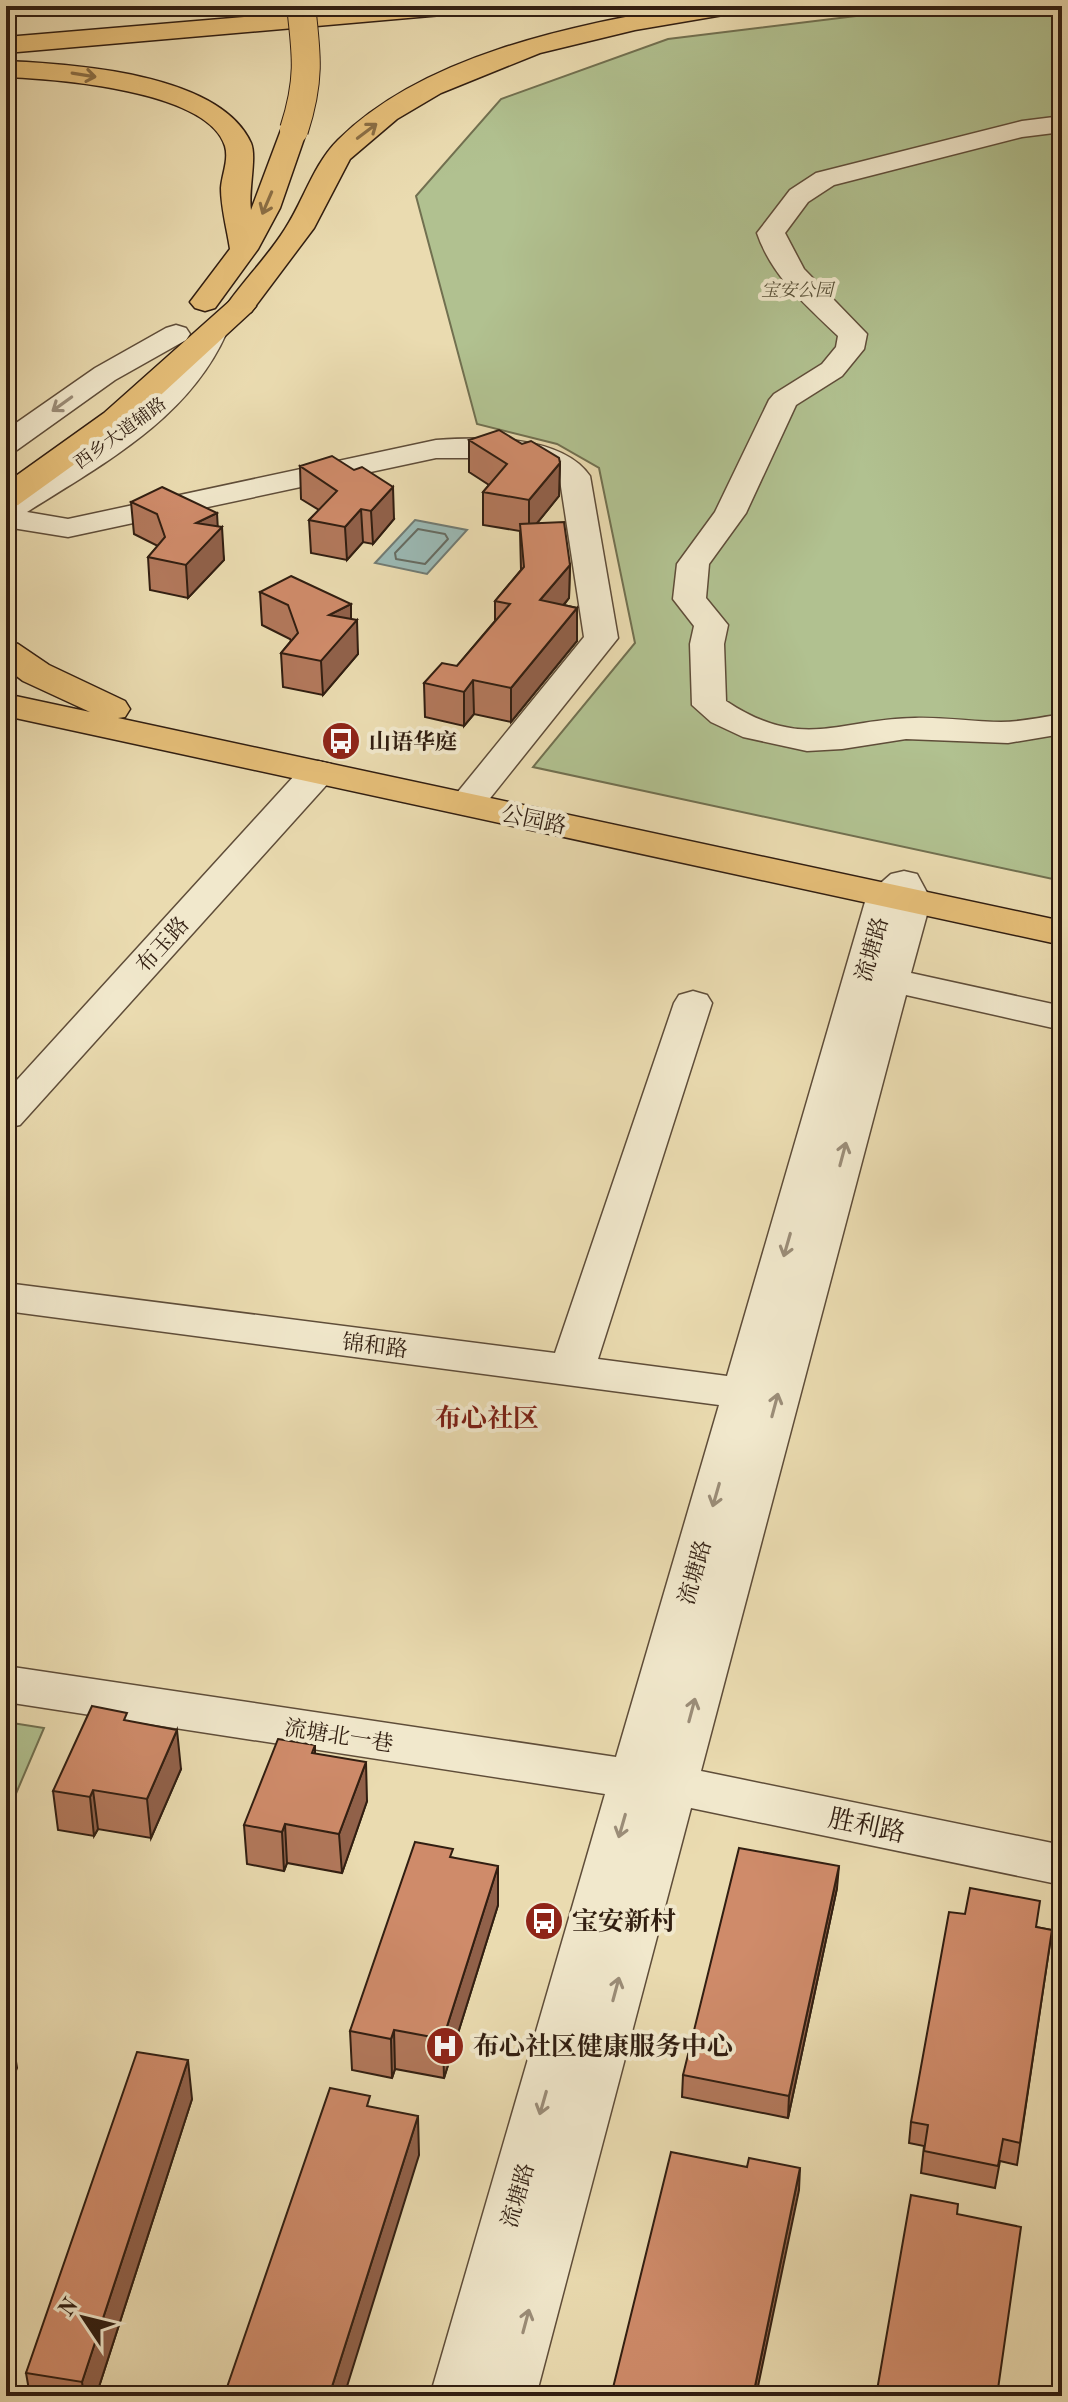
<svg xmlns="http://www.w3.org/2000/svg" width="1068" height="2402" font-family="'Old Standard TT','Noto Serif SC',serif">
  <rect width="100%" height="100%" fill="#eadbb0"/>
  <filter id="stains"><feTurbulence type="fractalNoise" baseFrequency=".0025" numOctaves="4"/><feColorMatrix values="0 0 0 0 .2 0 0 0 0 .09 0 0 0 0 .02 0 0 0 .5 -.17"/></filter>
  <radialGradient id="worn" r=".72"><stop offset=".6" stop-color="#630" stop-opacity="0"/><stop offset="1" stop-color="#630" stop-opacity=".3"/></radialGradient>
  <path fill="#b1c190" stroke="#717050" stroke-width="2" d="M965,6H1062V881L533,767L635,643L599,468L557,444L477,424L416,196L501,99L668,39L897,11Z
    M6,1722L44,1728L6,1817Z"/>
  <path fill="#9bb9b4" stroke="#717b73" stroke-width="2" d="M415,520L467,530L427,574L375,563Z"/>
  <g fill="none" stroke-linecap="round" stroke-linejoin="round">
    <path stroke="#666c62" stroke-width="2" d="M418,529L445,534L448,539L425,564L396,559L395,553Z"/>
    <g stroke="#5f4d39" stroke-width="3">
      <path id="minor" d="M1062,116V132L1022,137L834,185L808,202L785,233L804,269L867,334L864,349L842,376L796,405L746,513L709,564L706,598L728,625L724,644L726,701C803,752 837,719 915,718C944,717 973,722 1001,722C1022,722 1042,717 1062,714V734L1008,743L906,739L842,749L807,751L743,737L711,722L692,705L690,644L694,626L673,599L677,564L715,512L769,400L774,394L822,364L836,347L838,336C806,305 772,277 757,233L790,190L816,173L1022,121Z
        M176,325L186,328L190,334L186,340L115,380L17,450L6,453V430L95,368L166,328Z
        M212,325L222,328L226,334C188,419 103,464 27,512L68,519L436,440C481,437 561,434 590,476L618,638L479,812L466,815L453,812L448,804L584,637L560,480L533,464L509,458H436L68,537L6,527V498C62,463 125,430 170,380C184,364 190,345 202,328Z
        M318,761L331,764L336,772L331,780L20,1125L6,1128V1092L305,764Z
        M904,871L917,874L931,900L911,973L1062,1006V1030L906,995L701,1771L1062,1845V1885L691,1808L536,2396H430L605,1794L6,1702V1666L616,1757L719,1405L6,1311V1283L555,1353L674,1003L679,995L693,991L707,995L712,1003L598,1359L727,1376L867,895L891,874Z"/>
    </g>
    <g stroke="#311e11" stroke-width="3">
      <path id="major" d="M241,297L251,300L256,306L251,312L126,427L18,505L6,508V483L104,413L231,300Z
        M6,640L18,644L49,665L125,701L130,709L125,717L118,718L1062,921V945L6,716V694L90,712L23,681L6,668Z"/>
    </g>
    <g stroke="#311e11" stroke-width="3">
      <path id="highway" d="M377,6H477L474,11L465,13L6,53V37Z
        M685,6H747L744,11L735,13L635,30L540,53L441,93L397,119L350,159L314,228L251,312L241,315L231,312L226,306C245,279 268,256 285,229C304,200 313,165 338,140C424,55 570,26 685,6Z
        M6,61C72,64 220,73 251,143C257,157 248,191 251,210L281,130L285,124H303L307,130L280,208L258,249L215,308L205,311L195,308L190,302L230,249C227,229 221,208 221,188C222,174 229,160 225,146C208,90 55,79 6,77Z"/>
    </g>
    <use href="#minor" fill="#f1e8cc" fill-rule="evenodd"/>
    <use href="#major" fill="#e5be78" fill-rule="evenodd"/>
    <use href="#highway" fill="#e5be78" fill-rule="evenodd"/>
    <g stroke="#311e11" stroke-width="30" stroke-linecap="butt">
      <path id="highway-bridge" d="M294,130C310,81 307,56 301,6"/>
    </g>
    <use href="#highway-bridge" stroke="#e5be78" stroke-width="28"/>
  </g>
  <path fill="#b2785b" stroke="#311e11" stroke-width="2" d="M469,440L522,444L560,463L559,496L537,523L570,565L569,598L564,605L577,608V641L511,722L474,714L464,726L425,717L424,683L457,666L495,621V601L521,570L520,531L483,525V492L489,485L469,472Z
    M300,466L394,519L373,544L363,542L347,560L311,553L309,520L319,510L301,499Z
    M131,502L218,527L224,560L188,598L150,590L148,557L158,546L134,534Z
    M260,592L351,619L358,654L323,695L283,687L281,653L291,641L290,639L262,625Z
    M128,1721L181,1769L151,1838L98,1829L94,1836L58,1830L53,1791Z
    M315,1745V1754L367,1801L342,1873L287,1863L284,1871L247,1864L244,1825Z
    M453,1858L498,1905L444,2078L395,2069L392,2078L352,2070L350,2031Z
    M837,1888L788,2118L682,2097L683,2075Z
    M1036,1927L1052,1930L1017,2165L1000,2161L995,2188L921,2173L924,2146L909,2143L911,2122Z
    M192,2099L96,2396H30L26,2373Z"/>
  <path fill="#91614a" stroke="#311e11" stroke-width="2" d="M560,463L559,496L529,533V500Z
    M393,487L394,519L373,544L371,511Z
    M361,509L363,542L347,560L345,527Z
    M217,513L218,531L222,527L224,560L188,598L186,565L196,523Z
    M570,565L569,598L540,634V600Z
    M351,604V626L357,620L358,654L323,695L321,661L329,615Z
    M577,608V641L511,722V688Z
    M473,680L474,714L464,726V692Z
    M177,1730L181,1769L151,1838L147,1799Z
    M366,1762L367,1801L342,1873L339,1834Z
    M93,1790L98,1829L94,1836L90,1797Z
    M285,1824L287,1863L284,1871L282,1832Z
    M498,1866V1905L444,2078L443,2039Z
    M839,1866L837,1888L788,2118L789,2096Z
    M11,2029L17,2068L6,2097V2042Z
    M394,2030L395,2069L392,2078L391,2039Z
    M188,2060L192,2099L96,2396H84L82,2382Z
    M418,2116L419,2155L344,2396H329Z
    M800,2168L799,2190L756,2396H753Z"/>
  <path fill="#cf8b6a" stroke="#311e11" stroke-width="2" d="M499,430L522,444L531,441L559,458L560,463L529,500L483,492L507,464L469,440Z
    M332,456L354,470L362,467L393,487L371,511L361,509L345,527L309,520L337,491L300,466Z
    M162,487L217,513L196,523L222,527L186,565L148,557L165,537L157,514L131,502Z
    M564,522L570,565L540,600L577,608L511,688L473,680L464,692L424,683L442,663L457,666L510,604L495,601L524,567L520,524Z
    M291,576L351,604L329,615L357,620L321,661L281,653L298,633L288,605L260,592Z
    M92,1706L127,1713L124,1720L177,1730L147,1799L93,1790L90,1797L53,1791Z
    M278,1739L315,1745L312,1753L366,1762L339,1834L285,1824L282,1832L244,1825Z
    M415,1842L453,1849L450,1857L498,1866L443,2039L394,2030L391,2039L350,2031Z
    M739,1848L839,1866L789,2096L683,2075Z
    M970,1888L1040,1901L1036,1927L1052,1930L1020,2143L1003,2139L998,2166L924,2151L928,2125L911,2122L949,1912L965,1914Z
    M6,2028L11,2029L6,2042Z
    M137,2052L188,2060L82,2382L26,2373Z
    M330,2088L370,2096L367,2106L418,2116L329,2396H224Z
    M671,2152L747,2167L749,2158L800,2168L753,2396H611Z
    M911,2195L958,2204L957,2214L1021,2227L997,2396H876Z"/>
  <defs><path id="oneway-shaft" d="M-6 0H5M1.5-3L5.5 0L1.5 3" fill="none" stroke-width="1.6" stroke-linecap="round" stroke-linejoin="round" transform="scale(2)"/></defs>
  <g stroke="#8b6e44">
    <use href="#oneway-shaft" transform="translate(84 75) rotate(9)"/>
    <use href="#oneway-shaft" transform="translate(367 131) rotate(-37)"/>
    <use href="#oneway-shaft" transform="translate(267 203) rotate(113)"/>
  </g>
  <g stroke="#9b8d78">
    <use href="#oneway-shaft" transform="translate(62 404) rotate(144)"/>
    <use href="#oneway-shaft" transform="translate(843 1154) rotate(-75)"/>
    <use href="#oneway-shaft" transform="translate(787 1245) rotate(106)"/>
    <use href="#oneway-shaft" transform="translate(775 1405) rotate(-75)"/>
    <use href="#oneway-shaft" transform="translate(716 1495) rotate(106)"/>
    <use href="#oneway-shaft" transform="translate(692 1710) rotate(-75)"/>
    <use href="#oneway-shaft" transform="translate(622 1826) rotate(106)"/>
    <use href="#oneway-shaft" transform="translate(616 1989) rotate(-75)"/>
    <use href="#oneway-shaft" transform="translate(543 2103) rotate(106)"/>
    <use href="#oneway-shaft" transform="translate(526 2321) rotate(-75)"/>
  </g>
  <defs>
    <g id="bus-disc" transform="scale(2)"><circle r="9.5" fill="#8f2418" stroke="#f1e8cc"/><path d="M-5-6H5V4H4V6H2V4H-2V6H-4V4H-5ZM-3.5-4V0h7V-4ZM-3.5 1.2v1.5H-2V1.2ZM2 1.2v1.5H3.5V1.2Z" fill="#fff"/></g>
    <g id="hospital-disc" transform="scale(2)"><circle r="9.5" fill="#8f2418" stroke="#f1e8cc"/><path d="M-5-5h3v3.5h4V-5h3V5h-3V1.5h-4V5h-3Z" fill="#fff"/></g>
  </defs>
  <g fill-rule="evenodd">
    <use href="#bus-disc" x="341" y="741"/>
    <use href="#bus-disc" x="544" y="1921"/>
    <use href="#hospital-disc" x="445" y="2046"/>
  </g>
  <g text-anchor="middle" stroke-width="8" stroke-linejoin="round" paint-order="stroke">
    <g font-size="18" font-style="italic" fill="#574f37" stroke="#f1e8cc">
      <text x="797" y="296">宝安公园</text>
    </g>
    <g font-size="18" fill="#311e11" stroke="#f1e8cc">
      <text transform="translate(120 433) rotate(-36)" y="6">西乡大道辅路</text>
    </g>
    <g font-size="22" font-weight="bold" fill="#311e11" stroke="#f1e8cc" text-anchor="start">
      <text x="369" y="749">山语华庭</text>
    </g>
    <g font-size="22" fill="#311e11" stroke="#f1e8cc">
      <text transform="translate(534 819) rotate(12)" y="8">公园路</text>
      <text transform="translate(162 944) rotate(-48)" y="8">布玉路</text>
      <text transform="translate(871 949) rotate(-74)" y="8">流塘路</text>
      <text transform="translate(375 1345) rotate(7)" y="8">锦和路</text>
      <text transform="translate(694 1572) rotate(-74)" y="8">流塘路</text>
      <text transform="translate(339 1735) rotate(9)" y="8">流塘北一巷</text>
      <text transform="translate(517 2195) rotate(-74)" y="8">流塘路</text>
    </g>
    <g font-size="26" font-weight="bold" fill="#7a1f14" stroke="#f1e8cc">
      <text x="487" y="1427">布心社区</text>
    </g>
    <g font-size="26" fill="#311e11" stroke="#f1e8cc">
      <text transform="translate(867 1825) rotate(12)" y="9">胜利路</text>
    </g>
    <g font-size="26" font-weight="bold" fill="#311e11" stroke="#f1e8cc" text-anchor="start">
      <text x="572" y="1930">宝安新村</text>
      <text x="473" y="2055">布心社区健康服务中心</text>
    </g>
  </g>
  <rect width="1068" height="2402" fill="none" stroke="#eadbb0" stroke-width="32"/>
  <rect x="8" y="8" width="1052" height="2386" fill="none" stroke="#311e11" stroke-width="4"/>
  <rect x="16" y="16" width="1036" height="2370" fill="none" stroke="#311e11" stroke-width="2"/>
  <g transform="translate(84 2318) rotate(305)" stroke="#f1e8cc" stroke-width="6" paint-order="stroke">
  <path d="M0-6L14 30L0 20L-14 30Z" fill="#311e11"/>
  <text y="-12" font-size="22" font-weight="bold" text-anchor="middle" fill="#311e11">N</text>
  </g>
  <rect width="100%" height="100%" filter="url(#stains)"/>
  <rect width="100%" height="100%" fill="url(#worn)"/>
</svg>
